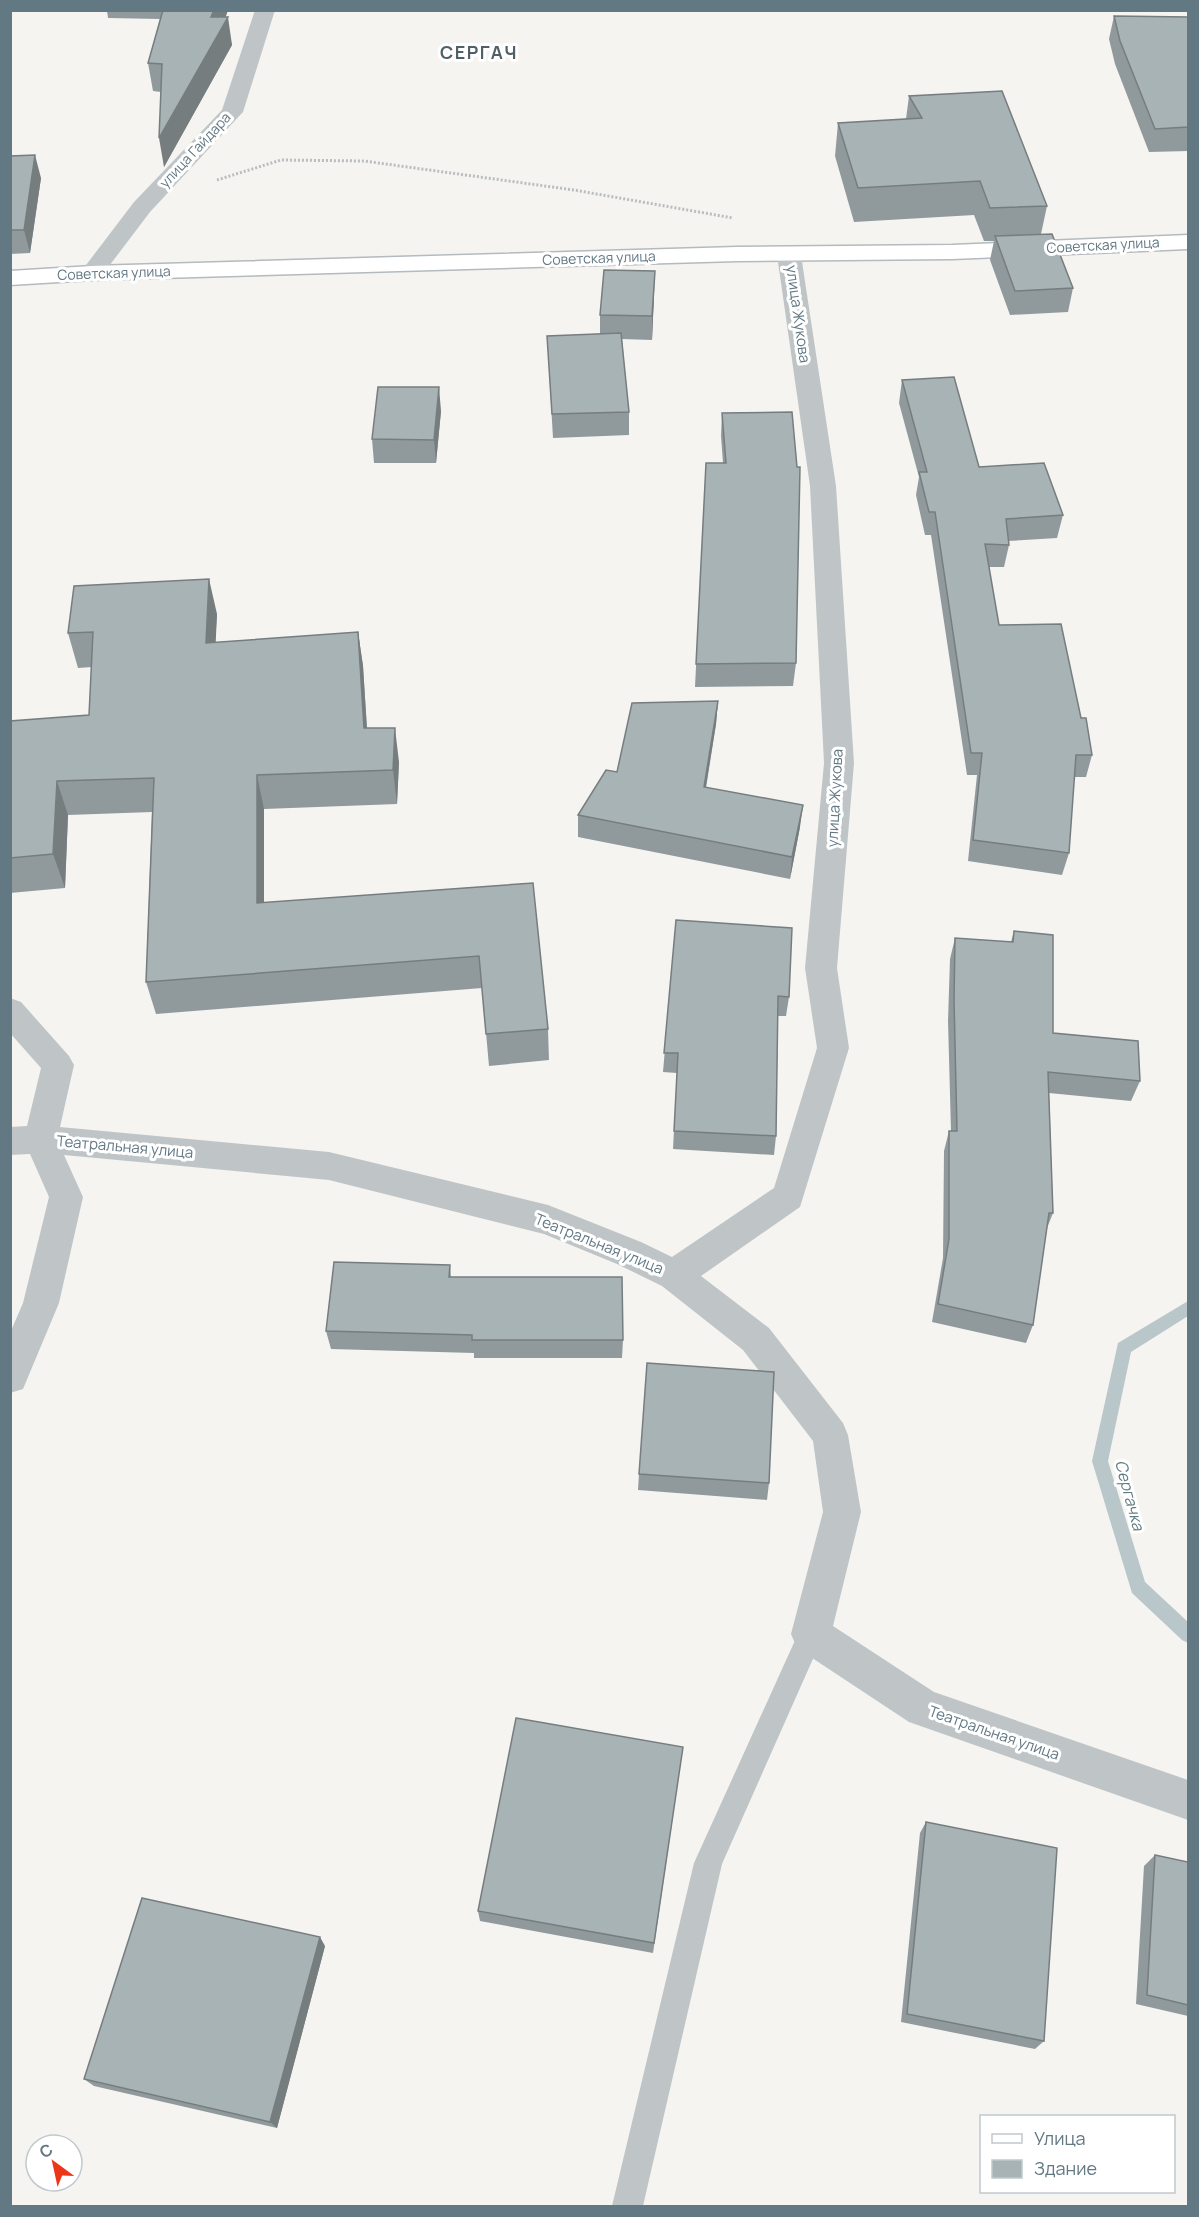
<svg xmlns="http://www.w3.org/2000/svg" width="1199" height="2217" font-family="Manrope,sans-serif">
  <rect width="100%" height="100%" fill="#f5f4f0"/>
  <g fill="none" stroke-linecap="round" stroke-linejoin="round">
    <path fill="#b9c7cb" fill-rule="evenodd" d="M1188,1301V1316L1131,1352L1108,1461L1145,1582L1188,1622V1643L1182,1640L1132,1593L1092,1461L1118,1343Z"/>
    <g stroke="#b4babe" stroke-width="3">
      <path id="secondary" d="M1188,235V249L952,259L737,261L92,280L10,285V271L92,266L737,247L952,245Z"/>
    </g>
    <path stroke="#b9bdbf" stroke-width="3" stroke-dasharray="2 2" stroke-linecap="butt" d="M217,180L281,160L364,161L574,190L733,218"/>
    <path fill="#bfc5c7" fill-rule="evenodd" d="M811,1621L820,1625L824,1634L722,1864L643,2206H612L694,1863L802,1625Z"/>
    <path fill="#bfc5c7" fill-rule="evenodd" d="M255,10H275L243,112L150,212L100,278L92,280L84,278L80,273L134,202L222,110Z
      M789,248L797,250L801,255L836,486L854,763L837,968L849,1048L800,1207L701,1276L769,1328L843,1423L848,1435L861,1512L833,1626L934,1692L1188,1780V1820L909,1722L797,1648L791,1634L823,1512L813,1441L743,1350L662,1286L617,1264L544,1234L329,1180L64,1155L83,1197L59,1303L23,1389L10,1393V1333L23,1303L49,1197L30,1154L10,1155V1127L27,1126L41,1068L10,1033V998L21,1002L69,1056L74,1065L60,1127L329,1152L548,1205L641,1242L672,1257L774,1188L817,1048L805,968L824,763L810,486L777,255L781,250Z"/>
    <use href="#secondary" fill="#fff" fill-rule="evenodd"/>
  </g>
  <path fill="#909a9d" d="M88,10H228L225,17L232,45L164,167L161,92L153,91L148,63L160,19L108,18L107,11Z
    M1114,16L1188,17V151L1149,152L1115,64L1109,39Z
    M909,96L1047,206L1041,234L1073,288L1068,312L1010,315L990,260L994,241H984L974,215L854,222L835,156L838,123L906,119Z
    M10,156L41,178L30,253L10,254Z
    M654,295L652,340L622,339L629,412V435L553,438L547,336L600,334V315Z
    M902,380L979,467L1063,515L1057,538L1008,541L1009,545L1004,567H989L999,625L1081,718L1092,755L1086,777H1074L1069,853L1062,875L968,861L977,775H967L931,535H925L916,495L919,477L899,403Z
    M441,411L436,463H374L372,439Z
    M722,413L796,663L793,686L695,687L706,463H723L721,436Z
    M217,614L215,643L358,632L363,666L367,728L399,762L397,804L264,809V903L533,883L548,1029L549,1060L489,1066L482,988L156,1014L146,982L152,812L68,815L65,888L10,893V721L89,715L92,667L78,668L68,633Z
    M718,701L716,724L706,788L800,827L790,879L578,837V815L617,772Z
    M676,920L789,997L786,1016H778L776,1136L774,1155L673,1149L677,1073L663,1072Z
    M1014,931L1053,1033L1140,1081L1131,1101L1049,1093L1053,1213L1047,1228L1033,1325L1026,1343L932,1322L943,1258L944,1151L949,1131H951L948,1021L950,959L955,938L1011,942Z
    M450,1265L451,1277L623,1340L622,1358H474V1353L331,1349L326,1331Z
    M639,1474L769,1483L767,1500L638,1490Z
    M683,1747L653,1953L480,1921L478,1911Z
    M926,1822L1044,2041L1035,2049L901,2022L920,1833Z
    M1155,1855L1188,1862V2016L1136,2004L1144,1866Z
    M325,1946L277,2128L94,2086L84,2079Z"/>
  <path fill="#767d7f" d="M214,10H228L222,28L228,17L232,45L164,167L159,138Z
    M35,155L41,178L30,253L24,230Z
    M655,271L654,295L652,340V316Z
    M439,387L441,411L436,463L434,440Z
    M209,579L217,614L214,678L206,643Z
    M358,632L363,666L369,763L364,728Z
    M718,701L716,724L702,810L704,787Z
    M395,728L399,762L397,804L393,770Z
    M257,775L264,809V936L257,903Z
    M57,781L68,815L65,888L53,854Z
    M803,805L800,827L790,879L792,857Z
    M320,1937L325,1946L277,2128L270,2122Z"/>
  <path fill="#a8b3b6" stroke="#767d7f" stroke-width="1.5" d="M163,10H214L211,17H228L159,138L162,64L148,63Z
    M1114,16L1188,17V127L1155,129L1120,41Z
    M1002,91L1047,206L990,208L980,181L858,188L838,123L922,118L909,96Z
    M35,155L24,230H10V156Z
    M1052,234L1073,288L1015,291L995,236Z
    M604,270L655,271L652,316L600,315Z
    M621,333L629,412L552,414L547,336Z
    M954,377L979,467L1044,463L1063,515L1006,519L1009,545L985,544L999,625L1061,624L1081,718H1086L1092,755H1076L1069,853L973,840L982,753H971L935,512H929L919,472H927L902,380Z
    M378,387H439L434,440L372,439Z
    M792,412L797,467H800L796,663L696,664L706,463H726L722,413Z
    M209,579L206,643L358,632L364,728H395L393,770L257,775V903L533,883L548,1029L486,1034L479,956L146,982L154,778L57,781L53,854L10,858V721L89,715L93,632L68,633L74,586Z
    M718,701L704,787L803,805L792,857L578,815L606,770L617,772L632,703Z
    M676,920L792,928L789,997L778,996L776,1136L674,1131L678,1053H664Z
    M1014,931L1053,935V1033L1138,1041L1140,1081L1048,1072L1053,1213H1049L1033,1325L938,1304L949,1239V1131H957L954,1000L955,938L1013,942Z
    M334,1262L450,1265L449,1277H622L623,1340H472V1335L326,1331Z
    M647,1363L774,1372L769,1483L639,1474Z
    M516,1718L683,1747L654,1943L478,1911Z
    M926,1822L1057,1848L1044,2041L907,2014Z
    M1155,1855L1188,1862V2005L1147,1995Z
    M142,1898L320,1937L270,2122L84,2079Z"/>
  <g text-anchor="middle" stroke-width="6" stroke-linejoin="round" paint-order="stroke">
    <g font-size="14" fill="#627883" stroke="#fff">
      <text transform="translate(195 150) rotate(-47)" y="5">улица Гайдара</text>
      <text transform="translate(1103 245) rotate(-3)" y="5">Советская улица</text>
      <text transform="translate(599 258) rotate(-2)" y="5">Советская улица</text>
      <text transform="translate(114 273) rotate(-2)" y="5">Советская улица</text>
    </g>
    <g font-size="15" fill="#627883" stroke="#fff">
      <text transform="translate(798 314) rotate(82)" y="5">улица Жукова</text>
      <text transform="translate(835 798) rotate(-87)" y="5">улица Жукова</text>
      <text transform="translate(125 1147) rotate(5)" y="5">Театральная улица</text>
      <text transform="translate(599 1244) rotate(22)" y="5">Театральная улица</text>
      <text transform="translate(994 1733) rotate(19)" y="5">Театральная улица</text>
    </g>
    <g font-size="16" font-style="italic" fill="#5e7b81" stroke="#fff">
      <text transform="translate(1130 1495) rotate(75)" y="6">Сергачка</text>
    </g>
    <g font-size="18" font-weight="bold" letter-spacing="1.5" fill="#506068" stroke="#fff">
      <text x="479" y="59">СЕРГАЧ</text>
    </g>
  </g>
  <rect width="1199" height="2217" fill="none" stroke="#627883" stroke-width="24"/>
  <rect x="980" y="2115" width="195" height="78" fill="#ffffff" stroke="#c0c9cd" stroke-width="1.5"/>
  <rect x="992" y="2134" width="30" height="9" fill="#ffffff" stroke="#c0c9cd" stroke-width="1.5"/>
  <text x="1034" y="2145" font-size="18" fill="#627883">Улица</text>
  <rect x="992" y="2160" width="30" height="18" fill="#a8b3b6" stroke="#c0c9cd" stroke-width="1.5"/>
  <text x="1034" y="2175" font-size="18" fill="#627883">Здание</text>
  <g transform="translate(54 2163) rotate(327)"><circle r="28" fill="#ffffff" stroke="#c0c9cd" stroke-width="1.5"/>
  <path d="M0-4.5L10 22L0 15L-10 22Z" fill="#ec3619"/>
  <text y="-9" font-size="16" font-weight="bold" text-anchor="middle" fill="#627883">С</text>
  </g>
</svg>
